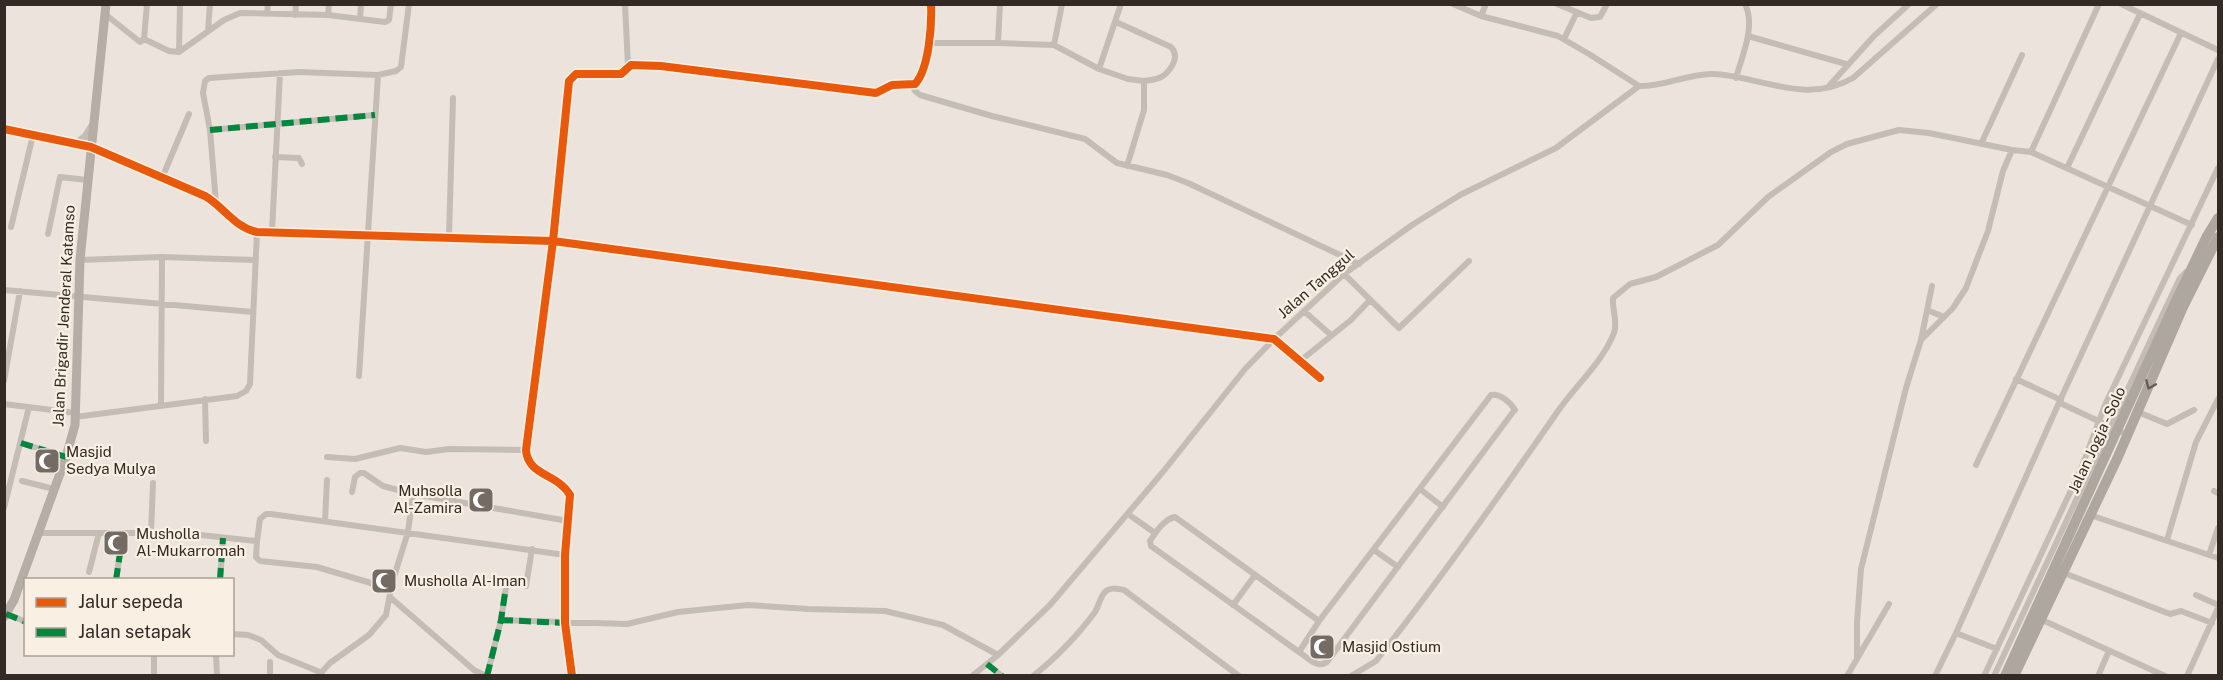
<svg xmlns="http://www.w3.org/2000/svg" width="2223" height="680" font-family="'Public Sans',sans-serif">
  <rect width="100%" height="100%" fill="#ece4dc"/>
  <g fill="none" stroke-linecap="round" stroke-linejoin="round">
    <path stroke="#c4bdb6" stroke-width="6" d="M625,4L628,66
      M1121,4L1099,69L1128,79L1144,81
      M1453,4L1481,16L1558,36L1589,54L1639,86C1663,87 1687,74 1712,74C1759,75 1804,106 1853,78L1937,4
      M1557,4L1591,18L1600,17L1607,4
      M2099,4L2031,152L2192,225
      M2121,4L2218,50
      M105,14L140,42L144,39L147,4
      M267,14L268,4
      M295,15L296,4
      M328,15L329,4
      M1481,16L1486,4
      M360,18L361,4
      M1116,22L1171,47C1180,56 1172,69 1163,76C1157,80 1151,80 1144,81V110L1127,166
      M208,31L210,4
      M1748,36L1846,64
      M144,39L169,51L179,52L180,4
      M1564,39L1577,12
      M929,43H998L1000,4
      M998,43L1054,45L1099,69
      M1054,45L1062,4
      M179,52L224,20L240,13L328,15L385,22L389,20L391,4
      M1736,78C1742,56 1756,26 1745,4
      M912,85L915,91L920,95L992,116L1085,139L1117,163L1167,175L1188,183L1359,264
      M1828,87L1874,36L1908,5
      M210,130L375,115
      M1981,144L2022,55
      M91,147L205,196C224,207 234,227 257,232L553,241L1274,339L1320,378
      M275,157L299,158L302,164
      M2067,168L2140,14
      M162,178L189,114
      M216,203L210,130L203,93L205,81L209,78L299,72L378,75L396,71L401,67L409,4
      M11,227L33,135
      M272,232L280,73
      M48,234L60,177L87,180
      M449,237L453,98
      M80,260L162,257L255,260
      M1344,274L1399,328L1469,261
      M4,290L253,312
      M1927,310L1944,317
      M1304,311L1331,335
      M1921,340L1932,286
      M1300,361L1351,320L1370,300
      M359,376L378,75
      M2016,379L2061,400
      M4,381L20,291
      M205,399L206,441
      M2060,403L2128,435
      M4,404L76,413
      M161,405L162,257
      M2138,412L2167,424L2194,410
      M75,417L237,396L246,391L250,384L257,232
      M21,443L66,457
      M327,457L355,459L400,448L426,452L449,449L526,450
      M1976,465L2181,33
      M22,481L54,489
      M1420,489L1443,507
      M2214,491L2218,493
      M352,492L355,477L360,473H364L383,486L413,494L568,521
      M4,508L29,407
      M1128,514L1155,533
      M2090,515L2218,558
      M1175,517L1319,621L1299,652L1151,546L1150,541C1156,532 1164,519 1175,517Z
      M325,521L327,480
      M37,533H182L257,541L260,519L266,514H271L565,555
      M151,533L153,483
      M2167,540L2196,442L2218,399
      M257,541L256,557L260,561L317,567L391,589
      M1374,550L1398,567
      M2209,555L2218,528
      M89,572L99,533
      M2064,573L2170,614L2181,611L2212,623
      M116,580L123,533
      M220,580L223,538
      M526,586L532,549
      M2196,595L2218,605
      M391,598L474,670L486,676
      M1233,605L1255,575
      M5,613L26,622
      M2040,619L2165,676
      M501,620L627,624L678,612L748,605L808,609L885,611L943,625L998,655
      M1956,633L1997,649
      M232,634L248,635L261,640L278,655L320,672
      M1299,652C1308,658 1317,669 1327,662L1513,412L1515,410C1511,403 1500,393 1491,395L1319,621
      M216,654L217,676
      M1857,659V622L1861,569L1906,388L1921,340L1953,308L1966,288L1988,231L2003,171L2012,150L2031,152
      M987,664L1002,676
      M154,676V654
      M270,676V662
      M318,676L330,663L369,635L386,615L392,583L408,532L413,494
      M487,676L501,620L507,580
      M572,676L565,623V555L570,495C557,473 528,476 526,450L553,241L569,81L576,74H621L631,65L661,66L876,93L892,85L915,84C929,69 932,25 931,4
      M972,676L998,655L1050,605L1162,473L1245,369L1274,339L1344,274L1412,225L1460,195L1556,148L1639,86
      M1033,676C1055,659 1079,634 1095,612C1099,606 1100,596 1106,591C1112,587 1117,589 1124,590L1239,676
      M1351,676L1376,661C1440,580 1500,495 1558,411C1576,385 1602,363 1614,333C1618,323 1612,309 1613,298L1630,284L1656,277L1718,245L1768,197L1831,152L1847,144L1899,130L1929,133L2012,150
      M1847,676L1889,604
      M1935,676L1956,633L2062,396L2218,59
      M1984,676L2081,469L2105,405L2218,168
      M1994,676L2161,318L2180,278L2186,272
      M2098,676L2109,651
      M2187,676L2218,608"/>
    <path stroke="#c4bdb6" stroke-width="8" d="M4,129L91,147
      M75,145L86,136L93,125"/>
    <path stroke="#b5ada6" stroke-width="9" d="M4,617L14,600L66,457L75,425L80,260L106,4"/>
    <path stroke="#aea7a0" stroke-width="10" d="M2005,676L2175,303L2207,236L2218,218
      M2014,676L2117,459L2183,307L2218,237"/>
    <path stroke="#00873e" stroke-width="6" stroke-dasharray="12 6" stroke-linecap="butt" d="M210,130L375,115
      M21,443L66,457
      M116,580L123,533
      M220,580L223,538
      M6,614L26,622
      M501,620L565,623
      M987,664L1002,676
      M487,676L501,620L507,580"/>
    <g stroke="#f9efe2" stroke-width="11">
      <path id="cycleway" d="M4,129L91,147L205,196C224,207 234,227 257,232L553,241L1274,339L1320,378
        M572,676L565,623V555L570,495C557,473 528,476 526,450L553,241L569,81L576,74H621L631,65L661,66L876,93L892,85L915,84C929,69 932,25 931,4"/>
    </g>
    <use href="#cycleway" stroke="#e8590c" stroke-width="8"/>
  </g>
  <defs><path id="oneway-chevron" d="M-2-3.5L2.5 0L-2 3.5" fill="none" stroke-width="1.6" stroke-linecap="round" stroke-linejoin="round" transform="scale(1.5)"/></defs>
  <use stroke="#655c56" href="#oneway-chevron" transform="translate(2150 385) rotate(113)"/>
  <defs>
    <g id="mosque-square" transform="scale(1.35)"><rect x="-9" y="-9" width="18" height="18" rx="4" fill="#746b65" stroke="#f9efe2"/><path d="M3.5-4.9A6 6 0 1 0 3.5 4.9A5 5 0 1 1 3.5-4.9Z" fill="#fff"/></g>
  </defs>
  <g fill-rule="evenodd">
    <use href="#mosque-square" x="47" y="461"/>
    <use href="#mosque-square" x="481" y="500"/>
    <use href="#mosque-square" x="116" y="543"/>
    <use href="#mosque-square" x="384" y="581"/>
    <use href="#mosque-square" x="1322" y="647"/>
  </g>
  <g text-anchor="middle" stroke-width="4.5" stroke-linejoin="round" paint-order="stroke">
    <g font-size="15" fill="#342a25" stroke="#f9efe2">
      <text transform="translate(1316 284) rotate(-41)" y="5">Jalan Tanggul</text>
      <text transform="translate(64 316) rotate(-87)" y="5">Jalan Brigadir Jenderal Katamso</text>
      <text transform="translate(2097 440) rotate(-65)" y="5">Jalan Jogja - Solo</text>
    </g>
    <g font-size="15" fill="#342a25" stroke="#f9efe2" text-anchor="start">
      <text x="66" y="457">Masjid<tspan x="66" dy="17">Sedya Mulya</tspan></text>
      <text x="462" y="496" text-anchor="end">Muhsolla<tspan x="462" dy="17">Al-Zamira</tspan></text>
      <text x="136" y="539">Musholla<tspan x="136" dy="17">Al-Mukarromah</tspan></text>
      <text x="404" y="586">Musholla Al-Iman</text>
      <text x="1342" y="652">Masjid Ostium</text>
    </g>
  </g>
  <rect width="2223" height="680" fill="none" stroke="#342a25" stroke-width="12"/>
  <rect x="24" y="578" width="210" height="78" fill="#f9efe2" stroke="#aaa096" stroke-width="1.5"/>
  <rect x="36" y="598" width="30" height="9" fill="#e8590c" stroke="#aaa096" stroke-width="1.5"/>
  <text x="78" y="608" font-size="18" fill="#342a25">Jalur sepeda</text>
  <rect x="36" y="628" width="30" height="9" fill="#00873e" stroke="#aaa096" stroke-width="1.5"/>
  <text x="78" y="638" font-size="18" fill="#342a25">Jalan setapak</text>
</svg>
